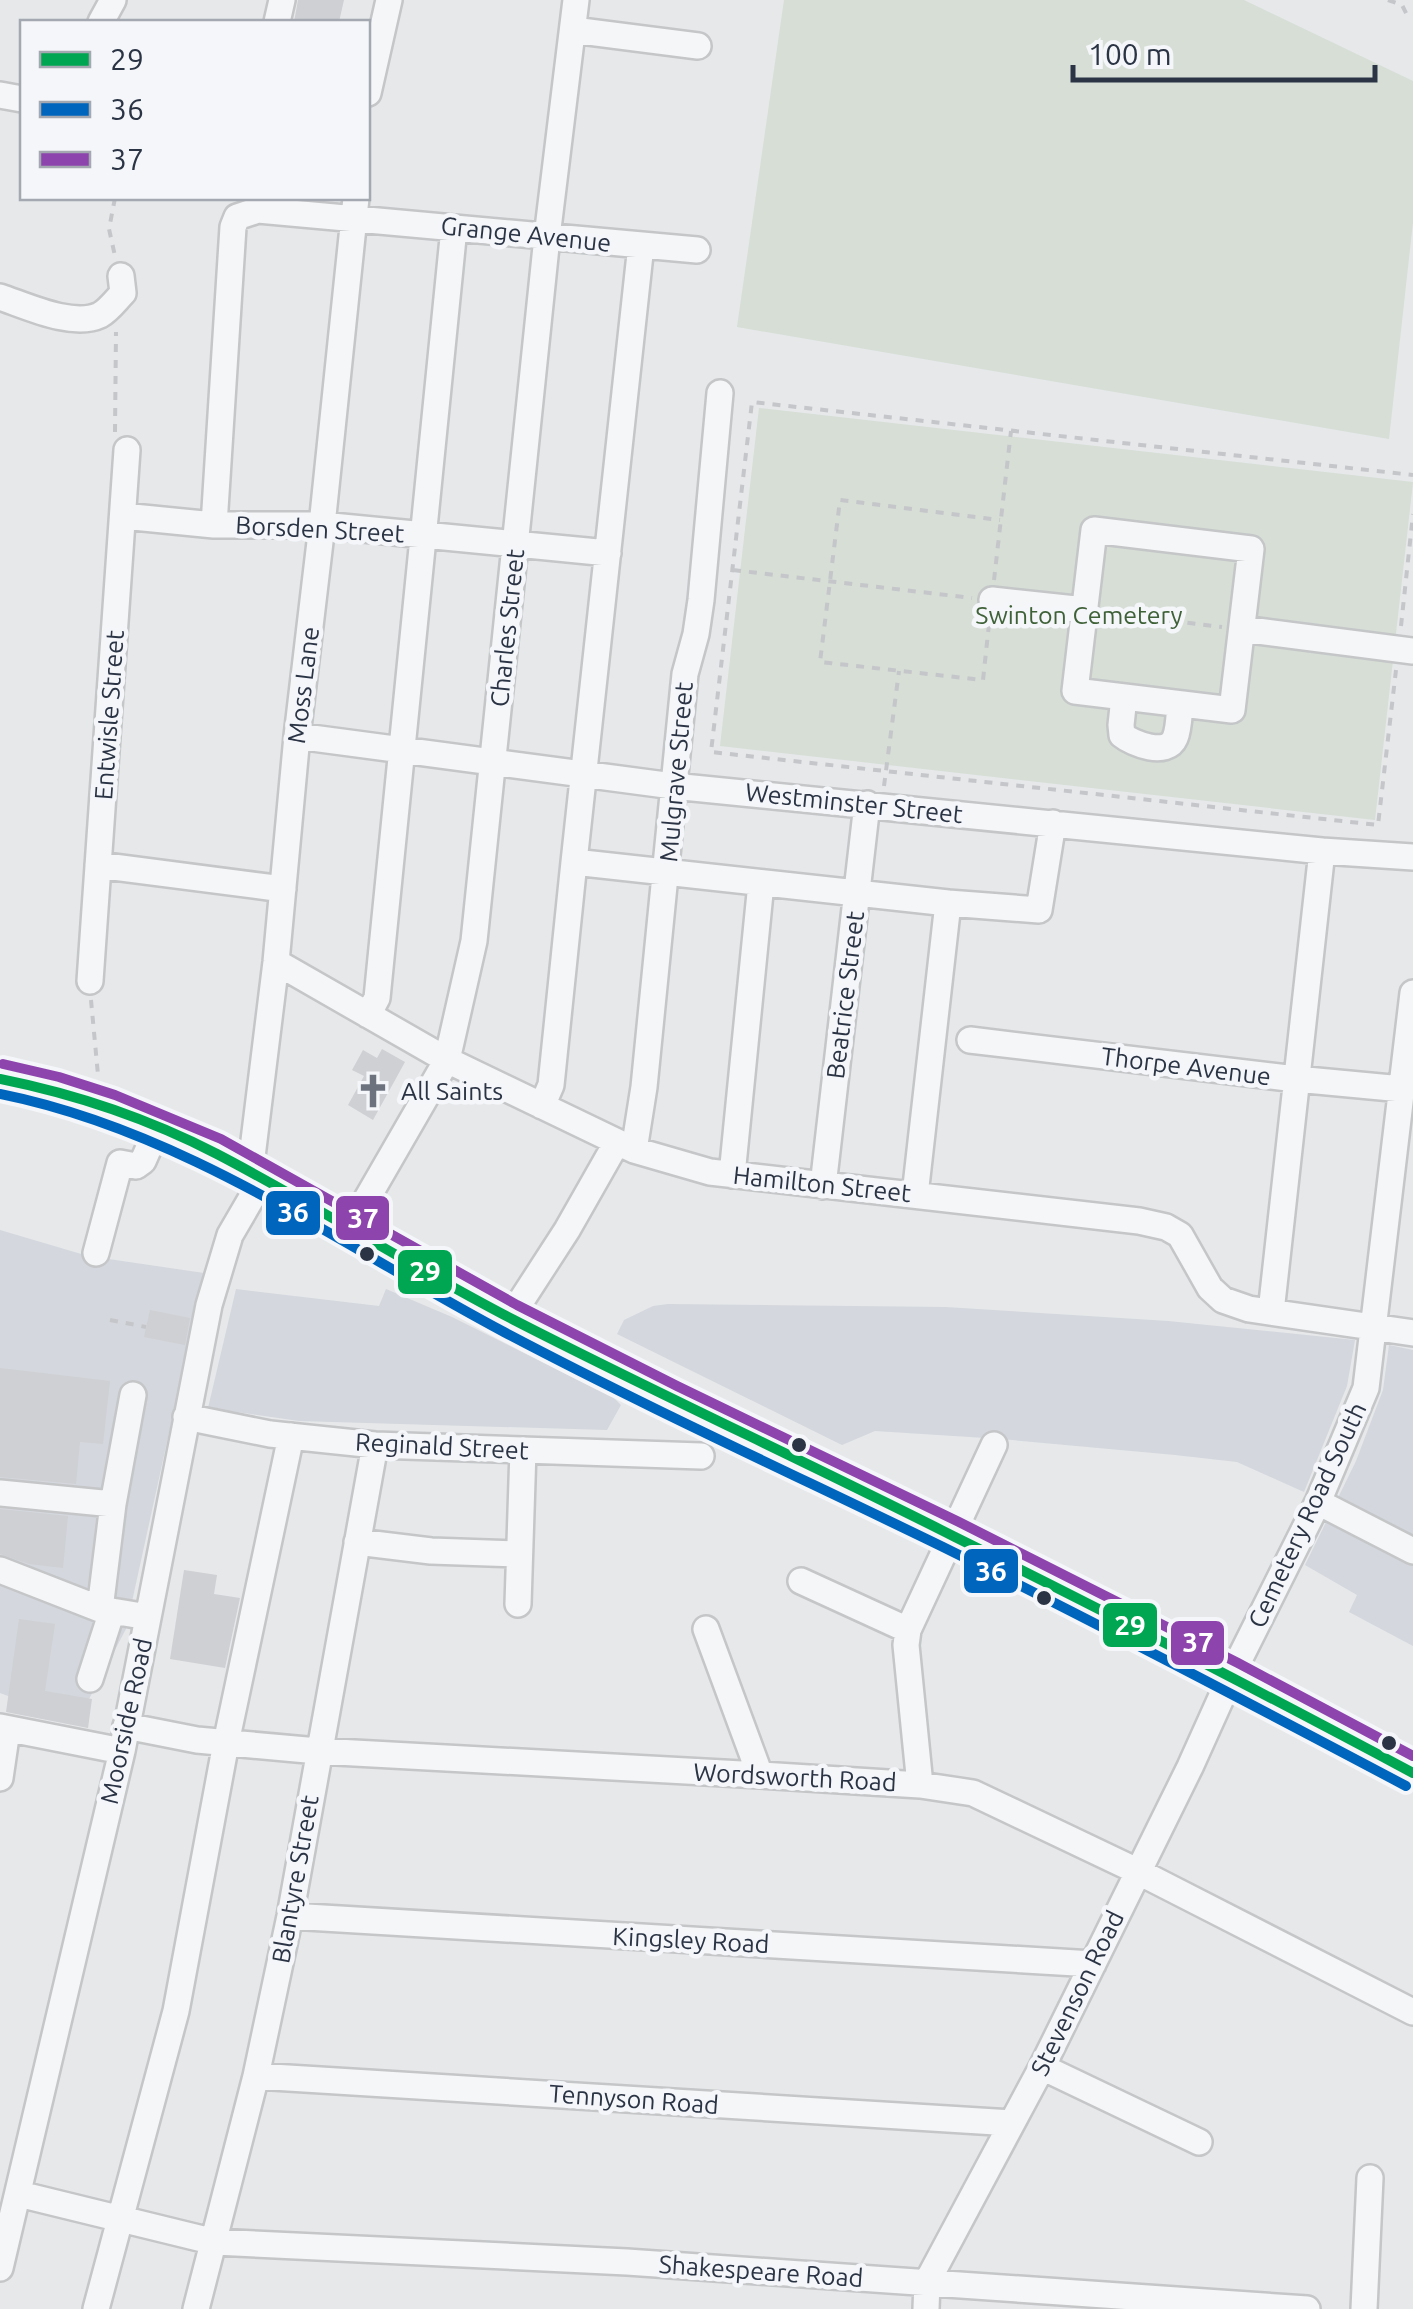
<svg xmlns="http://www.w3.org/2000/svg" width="1413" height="2309" font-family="Ubuntu,sans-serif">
  <rect width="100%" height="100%" fill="#e6e8ea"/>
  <path fill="#d4d7dd" d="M0,1230L88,1256L204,1273L126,1629L89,1699H16L0,1693Z
    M236,1289L379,1306L386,1289L452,1317L614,1398L621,1405L607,1430L299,1421L208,1408Z
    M668,1304L945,1307L1168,1321L1355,1340L1347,1386L1304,1492L1237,1462L1175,1455L1001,1439L875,1431L842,1445L617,1334L624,1320L653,1306Z
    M1389,1345L1413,1350V1646L1349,1612L1357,1595L1305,1565L1356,1461L1383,1390Z"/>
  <path fill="#d6ded6" d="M784,0H1244L1413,81V222L1389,439L737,327Z
    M759,408L1413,482L1375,820L720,746Z"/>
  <path fill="#ced0d3" d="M298,0H344L339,22H294Z
    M382,1049L405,1062L373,1120L348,1105L364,1076L352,1070L363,1050L377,1058Z
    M150,1310L190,1318L185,1345L144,1337Z
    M0,1368L110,1381L103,1444L80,1442L76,1484L0,1477Z
    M0,1509L68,1516L63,1568L29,1564L0,1554Z
    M184,1570L217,1575L214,1594L240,1598L225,1668L170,1659Z
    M19,1619L55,1624L45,1691L92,1699L88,1728L6,1712Z"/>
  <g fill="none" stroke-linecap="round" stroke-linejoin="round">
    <g stroke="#c4c6c8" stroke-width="30">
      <path id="minor" d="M101,22L113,0
        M277,22L282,0
        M573,30L698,46
        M368,93L389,0
        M0,95L22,99
        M641,245L574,862L948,903L915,1195
        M0,297C27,306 73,328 100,315C109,310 116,300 123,293L121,276
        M123,516L214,525H322L608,553
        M214,525L233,227L237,217L258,210L697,250
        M1094,530L1251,549L1232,710L1075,691Z
        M992,600L1085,610
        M1242,629L1413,651
        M1124,697L1121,725L1122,735C1133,744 1167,757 1175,738C1179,729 1179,714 1180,704
        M297,736L673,786L1322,851L1413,857
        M98,865L283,889
        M948,903L1039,910L1053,823
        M276,962L447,1060L634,1150L710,1172L1139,1221L1166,1227L1180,1235L1210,1288L1223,1300L1249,1309L1413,1333
        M90,981L127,450
        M368,1015L377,998L454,228
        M970,1040L1296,1079L1402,1089
        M542,1106L551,1085L574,862
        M634,1150L644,1087L685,674L696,634L701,600L720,393
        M250,1173L276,962L297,736L322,525L356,198
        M732,1175L761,883
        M823,1186L867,804
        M350,1228L447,1060L474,941L547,237L576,0
        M96,1253L120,1163L136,1166L143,1161L158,1127
        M1271,1312L1322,851
        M510,1318L567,1230L617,1142
        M133,1395L113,1504L100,1609L148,1617
        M186,1417L270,1434L375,1445L701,1456
        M0,1493L113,1504
        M1318,1502L1413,1551
        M357,1542L431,1551L519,1554
        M0,1570L100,1609
        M801,1581L908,1630
        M518,1604L523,1450
        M706,1629L760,1775
        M90,1679L112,1611
        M126,1726L197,1740L318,1751L760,1775L920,1785L973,1793L1137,1871L1413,2012
        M0,1727L122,1751
        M0,1778L7,1730
        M920,1785L906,1645L908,1630L994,1445
        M290,1916L1093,1964
        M1042,2067L1199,2142
        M256,2076L1012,2123
        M19,2194L215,2242L627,2262L1307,2309
        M0,2268L122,1751L209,1305L230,1235L262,1180
        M96,2309L176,2011L226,1743L291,1436
        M196,2309L256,2076L290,1916L375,1445
        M926,2309L927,2282L1042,2067L1190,1767L1231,1676L1318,1502L1366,1388L1413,993
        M1364,2309L1370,2178"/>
    </g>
    <g stroke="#c2c5c8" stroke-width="38">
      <path id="major" d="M0,1079C75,1092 146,1121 215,1153L510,1318L670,1399L952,1535L1231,1676L1413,1773"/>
    </g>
    <path stroke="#c5c6ca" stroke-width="4" stroke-dasharray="8 8" stroke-linecap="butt" d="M1388,0L1402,5L1407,15H1413
      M115,198L109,229L115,256
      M115,432L116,332
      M733,570L972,598
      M994,580L1011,431
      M1108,613L1222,627
      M989,624L983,680L820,662L840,500L1000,520
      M1401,626L1413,514
      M1396,670L1378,825L711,752L752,402L1413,475
      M884,786L899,671
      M91,1000L98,1075
      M110,1320L146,1327"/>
    <use href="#minor" stroke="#f5f6f7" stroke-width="25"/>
    <use href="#major" stroke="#f8f8f8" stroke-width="32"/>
    <g stroke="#f4f6f9" stroke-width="18">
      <path id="bus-1" d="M0,1079C75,1094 149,1119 217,1154C317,1206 413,1268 514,1320C660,1395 809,1463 955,1537C1109,1613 1261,1692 1413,1773"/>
    </g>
    <g stroke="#f4f6f9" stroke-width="18">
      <path id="bus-2" d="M0,1094C185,1131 340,1245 504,1332C648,1408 797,1476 943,1547C1099,1624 1253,1705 1406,1786"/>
    </g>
    <g stroke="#f4f6f9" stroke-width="18">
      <path id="bus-3" d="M3,1064L59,1077L115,1095L221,1139L517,1305L677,1386L959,1522L1238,1663L1413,1756"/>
    </g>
    <use href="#bus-1" stroke="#00a651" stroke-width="10"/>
    <use href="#bus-2" stroke="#0065bd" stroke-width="10"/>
    <use href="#bus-3" stroke="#8e44ad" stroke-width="10"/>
  </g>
  <defs>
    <g id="church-bare" transform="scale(2.7)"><path d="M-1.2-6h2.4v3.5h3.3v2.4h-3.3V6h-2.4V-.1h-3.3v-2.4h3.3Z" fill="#6c737f" stroke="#f4f6f9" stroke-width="2.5" paint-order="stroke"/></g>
  </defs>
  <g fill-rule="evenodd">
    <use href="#church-bare" x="373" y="1091"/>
  </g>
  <g fill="#2b3445" stroke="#f4f6f9" stroke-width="4">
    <circle cx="367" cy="1254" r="9"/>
    <circle cx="799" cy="1445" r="9"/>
    <circle cx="1044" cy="1598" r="9"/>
    <circle cx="1389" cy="1743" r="9"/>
  </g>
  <g text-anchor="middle" stroke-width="9" stroke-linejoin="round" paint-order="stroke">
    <g font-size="25" fill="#2b3445" stroke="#f4f6f9">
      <text transform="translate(526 234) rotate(6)" y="9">Grange Avenue</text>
      <text transform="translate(320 529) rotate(3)" y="9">Borsden Street</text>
      <text transform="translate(507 628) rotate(-84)" y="9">Charles Street</text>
      <text transform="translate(303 685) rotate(-83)" y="9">Moss Lane</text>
      <text transform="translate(109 715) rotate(-86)" y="9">Entwisle Street</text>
      <text transform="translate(676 772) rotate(-85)" y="9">Mulgrave Street</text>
      <text transform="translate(854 803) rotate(6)" y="9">Westminster Street</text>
      <text transform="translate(845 995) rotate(-83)" y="9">Beatrice Street</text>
      <text transform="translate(1186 1066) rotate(7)" y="9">Thorpe Avenue</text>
      <text transform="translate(822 1184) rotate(6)" y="9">Hamilton Street</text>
      <text transform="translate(442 1446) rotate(3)" y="9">Reginald Street</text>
      <text transform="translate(1307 1515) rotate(-65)" y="9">Cemetery Road South</text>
      <text transform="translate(126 1721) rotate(-78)" y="9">Moorside Road</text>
      <text transform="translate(795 1777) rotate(3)" y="9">Wordsworth Road</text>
      <text transform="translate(295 1879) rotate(-80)" y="9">Blantyre Street</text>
      <text transform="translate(691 1940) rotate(3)" y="9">Kingsley Road</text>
      <text transform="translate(1077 1993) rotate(-64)" y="9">Stevenson Road</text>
      <text transform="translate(634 2099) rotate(4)" y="9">Tennyson Road</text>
      <text transform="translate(761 2271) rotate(4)" y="9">Shakespeare Road</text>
    </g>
    <g font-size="25" fill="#3f6138" stroke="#f4f6f9">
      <text x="1079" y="624">Swinton Cemetery</text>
    </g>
    <g font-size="25" fill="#2b3445" stroke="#f4f6f9" text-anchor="start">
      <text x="401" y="1100">All Saints</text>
    </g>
  </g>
  <g stroke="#f4f6f9" stroke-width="4">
    <rect x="264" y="1189" width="58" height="48" rx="10" fill="#0065bd"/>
    <rect x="334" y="1194" width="57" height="48" rx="10" fill="#8e44ad"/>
    <rect x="396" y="1248" width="58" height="48" rx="10" fill="#00a651"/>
    <rect x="962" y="1547" width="58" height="48" rx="10" fill="#0065bd"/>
    <rect x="1101" y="1601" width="58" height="48" rx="10" fill="#00a651"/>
    <rect x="1169" y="1619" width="57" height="48" rx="10" fill="#8e44ad"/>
  </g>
  <g font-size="28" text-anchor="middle" font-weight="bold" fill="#fff">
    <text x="293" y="1222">36</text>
    <text x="363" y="1228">37</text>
    <text x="425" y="1281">29</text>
    <text x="991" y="1581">36</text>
    <text x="1130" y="1635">29</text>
    <text x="1198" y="1652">37</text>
  </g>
  <rect x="20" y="20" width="350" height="180" fill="#f4f6f9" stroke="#a4a8b1" stroke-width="2.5"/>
  <rect x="40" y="52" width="50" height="15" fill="#00a651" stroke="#a4a8b1" stroke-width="2.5"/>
  <text x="110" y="70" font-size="30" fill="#2b3445">29</text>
  <rect x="40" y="102" width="50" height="15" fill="#0065bd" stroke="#a4a8b1" stroke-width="2.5"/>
  <text x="110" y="120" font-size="30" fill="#2b3445">36</text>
  <rect x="40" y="152" width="50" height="15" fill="#8e44ad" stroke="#a4a8b1" stroke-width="2.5"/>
  <text x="110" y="170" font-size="30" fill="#2b3445">37</text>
  <path d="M1073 65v15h302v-15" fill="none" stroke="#2b3445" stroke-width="5"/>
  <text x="1088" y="65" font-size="30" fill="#2b3445" stroke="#f4f6f9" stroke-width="8" paint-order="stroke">100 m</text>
</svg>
